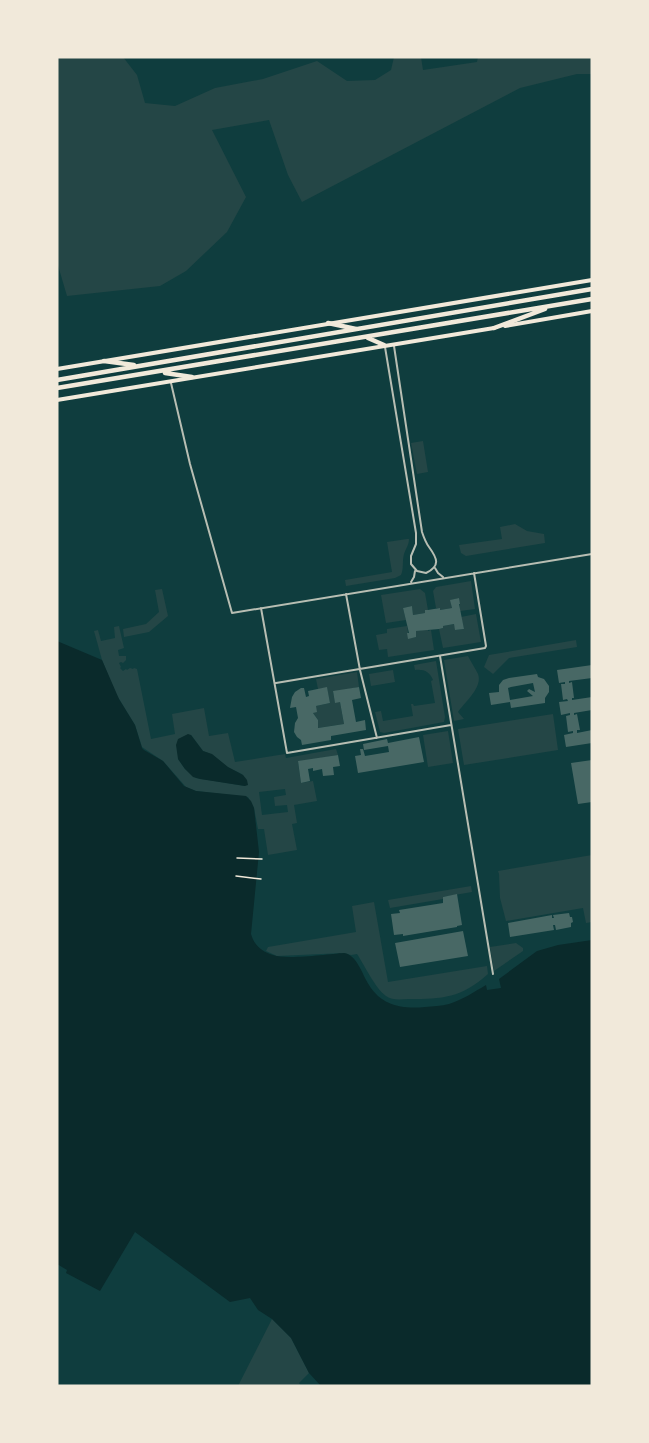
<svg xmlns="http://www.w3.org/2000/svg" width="649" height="1443" font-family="'Space Grotesk',sans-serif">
  <rect width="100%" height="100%" fill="#0f3d3e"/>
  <path fill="#244646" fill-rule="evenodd" d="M57,57H123L137,75L145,103L175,106L215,88L263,79L317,61L347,81L375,80L391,70L394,57H421L423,70L477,62L478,57H592V74H577L520,88L302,202L288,175L269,120L212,130L246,197L227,232L186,271L160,286L67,296L57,262Z
    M423,441L428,472L417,474L411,443Z
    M515,524L527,531L544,534L545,543L466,556L461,553L459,545L502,539L500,527Z
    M407,539H409C409,545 406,548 404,554C402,561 404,568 401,575L395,578L346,586L345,580L392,572L387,542Z
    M471,581L475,609L460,611L459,598L451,600L452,608L440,610L439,608H436L433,591L436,587Z
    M162,589L168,616L149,632L124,637L123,629L146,624L159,612L155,590Z
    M420,589L425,593L428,610H425V613L413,615L412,606L403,608L406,620L386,623L381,595Z
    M476,614L481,642L443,648L439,629L443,628V626L454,624L456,630L464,629L461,617Z
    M119,626L124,648L118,650L119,656H126V660L123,663L121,662L119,663L121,667L120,668L123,671L126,669L127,670L130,668L133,669L134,668L137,669L151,739L175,734L172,714L204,708L209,736L228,733L235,762L285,754L286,758L336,749L338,755L298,762L301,783L313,781L317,801L294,805L297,823L292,824L297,850L268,855L264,829H258L254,808L248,797L196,791L186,787L163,761L142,747L135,725L116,694L102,660L94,631L98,630L101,641L115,638L114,627ZM191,735L203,751C216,755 218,761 229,768C233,770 239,772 243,775L245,786L196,778L185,769L178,759ZM285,789L286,795L274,797L275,806L287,805L288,812L262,815L259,792Z
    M407,626L409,638L416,637V631L428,629V631L431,630L434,650L388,657L387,649L379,650L376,635L387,633V629Z
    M576,640L577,647L509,658L493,674L484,667L489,655Z
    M468,656C471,662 475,668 478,674C483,687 465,702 458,712L464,719L454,721L444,660Z
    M436,661L445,717L444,722L384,733L380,732L375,712L381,711L383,721L413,716L411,704H413L414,706L435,703L431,681L433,680C430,672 424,669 415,670L414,665Z
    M393,670L395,682L371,686L369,674Z
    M357,672L359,687L333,692L335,702H340L344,724L318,728V720L313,713L316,706L330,703L327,688L318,689L316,679Z
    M553,714L558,750L464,765L458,729Z
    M448,731L453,763L428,767L423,735Z
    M592,855V922L586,923L583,908L506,921L500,898L499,874L498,871Z
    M471,886L472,892L443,897V899L390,908L388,900Z
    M374,902L388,982L487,966L488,974C461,998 443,999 409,999C402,999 393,1001 386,996C375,988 365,966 357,954L351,955L344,953L277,956L266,951L268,947L356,932L352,906Z
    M516,943L523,948V951L494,971L490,947Z
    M272,1319L291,1338L309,1373L299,1383L301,1386H238Z"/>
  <path fill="#0a2a2b" d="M57,641L102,660L119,699L135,725L142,748L144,750L163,761L184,786L196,791L246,796L251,801L254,808L259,852L251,934C254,945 262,952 273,955C287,960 328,954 344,953C357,955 362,974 369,985C382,1006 402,1009 425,1007C433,1006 441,1006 449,1004C462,1000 474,992 486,985L487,990L501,988L499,979L537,951L558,945L592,940V1386H321L309,1373L291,1338L272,1319L258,1310L250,1298L230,1302L135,1232L100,1291L66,1273L67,1270L57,1264Z
    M188,734L191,735L203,751L212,754L228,767L243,775L247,780L248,785L245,786L200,779L193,777L185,769L178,759L176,745L178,739Z"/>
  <path fill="#486865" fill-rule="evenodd" d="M459,598L460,604H459L464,629L455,630L454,624L443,626V628L439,629L416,631V637L408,639L407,633H409L403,608L412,606L413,615L425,613V610H428L440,608V610L452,608L450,600Z
    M592,665V678L569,681V683L572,682L574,698H572V700L592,697V710L574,713V715L577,714L580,730H577V733L592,730V743L566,747L564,735L573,733V731L568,732L566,716L570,715V713L561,715L559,702L568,701L567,699L563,700L561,684H565V682L559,683L557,670Z
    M537,674L538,677L544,679L549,686V692L545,698V703L511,708L510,702L491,705L489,693L499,692V685L503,680L509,678ZM533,683L535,692L529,689L527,691L533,696L510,700L508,688L511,687Z
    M327,687L330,703L316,706L317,712L313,713L318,720V728L344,724L340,702L335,703L333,691L359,687L361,698L352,700L356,722L365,720L366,730L331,736V740L302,745L301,740L297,737L294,732L295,723L298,718L296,707L290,708L292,697L295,692L301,688H304L306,697L309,696L308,691Z
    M419,737L424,762L358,773L355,756L361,755L360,749H363L365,756L389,752L388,746L364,750L363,744L387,739L388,743Z
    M338,755L340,766L333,767L334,775L323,776L322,769L313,771V768L308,769L310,781L301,783L298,761Z
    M592,760V802L578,804L571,763Z
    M457,894L462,925L457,926V927L403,936V934L394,935L391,914L400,913L399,910L443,903V897Z
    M569,913L570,917H572L573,922L571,923V927L556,930L555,925H553L554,930L510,937L508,923L552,915V918H554L553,915Z
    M463,931L468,956L400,967L395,943Z"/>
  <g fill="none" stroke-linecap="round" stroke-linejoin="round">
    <path stroke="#f1e9da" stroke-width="1.5" d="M237,858L262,859
      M236,876L261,879"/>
    <path stroke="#b8beb3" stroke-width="2" d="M385,347L416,533V544L411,556V564L417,571L426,573C441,566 437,558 429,547C426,543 424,538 422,532L394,346
      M171,383L190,464L232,613L592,554
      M435,568L438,573L443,577
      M411,582L414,577L415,571
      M346,594L360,670L377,738
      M261,608L287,753L451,725
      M440,656L493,974
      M276,683L485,648L486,646L474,573"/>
    <path stroke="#f1e9da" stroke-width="4" d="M505,326L592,311
      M57,369L592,280
      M57,400L494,328"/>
    <path stroke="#f1e9da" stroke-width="4.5" d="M328,323L356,329
      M494,328L545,309
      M368,338L384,345
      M104,361L134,365
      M165,373L192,377
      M57,380L592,289
      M57,388L592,299"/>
  </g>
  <rect width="649" height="1443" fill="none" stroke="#f1e9da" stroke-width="117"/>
</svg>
